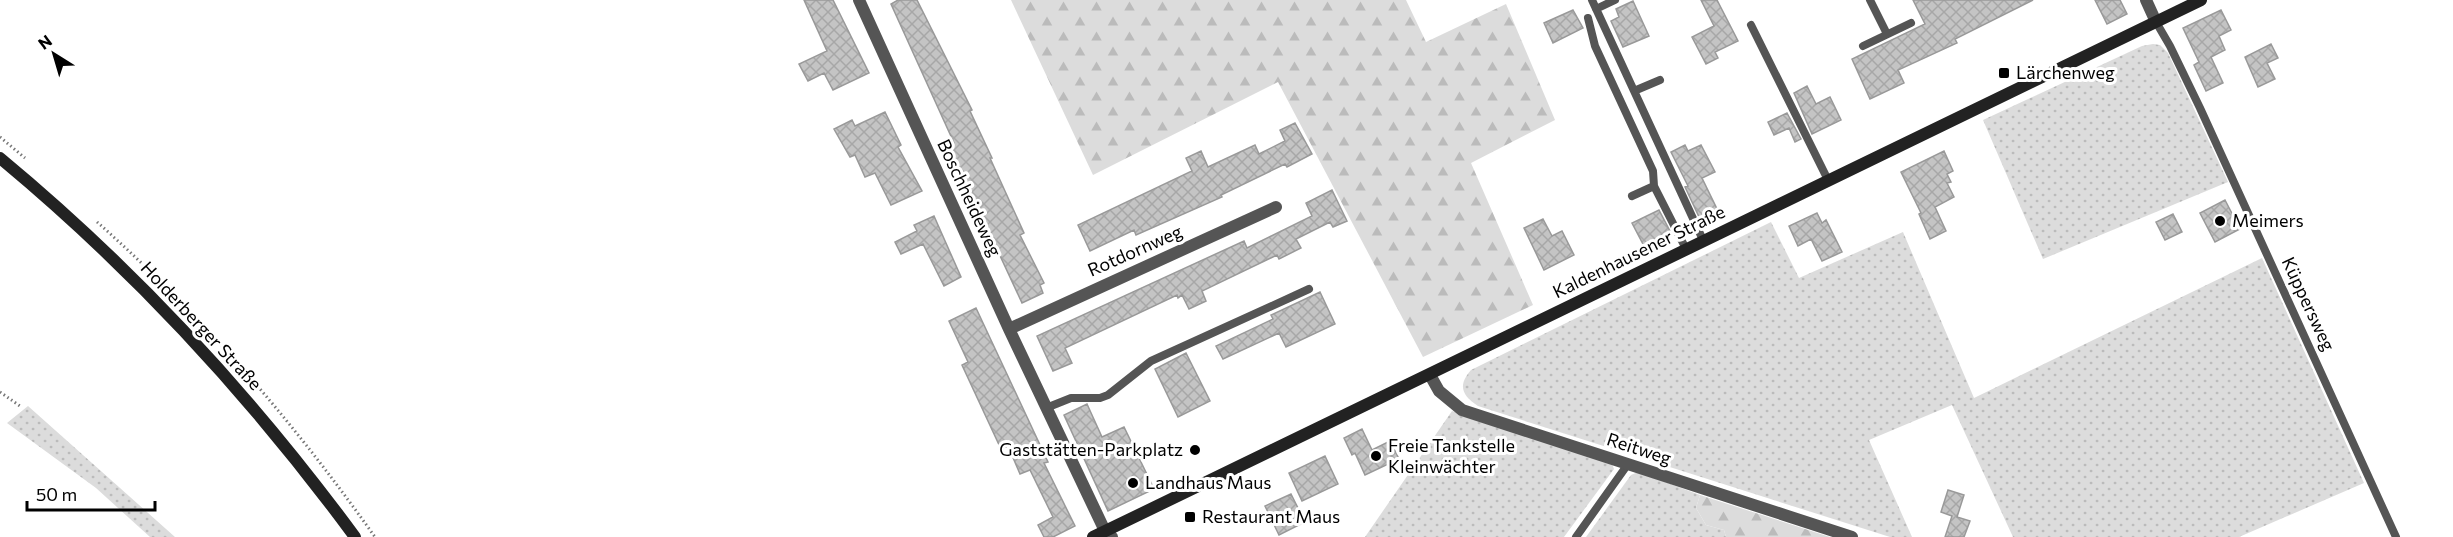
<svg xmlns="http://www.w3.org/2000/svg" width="2453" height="537" font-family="Commissioner,sans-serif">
  <defs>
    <pattern id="grass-dots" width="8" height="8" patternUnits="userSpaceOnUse" patternTransform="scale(1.5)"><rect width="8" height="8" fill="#dcdcdc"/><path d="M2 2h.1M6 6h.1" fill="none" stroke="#bbb" stroke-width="1.8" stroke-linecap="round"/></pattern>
    <pattern id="forest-firs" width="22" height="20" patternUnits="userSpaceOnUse" patternTransform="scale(1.5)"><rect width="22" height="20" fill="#dcdcdc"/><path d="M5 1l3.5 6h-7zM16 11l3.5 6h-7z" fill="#bbb"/></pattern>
    <pattern id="building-cross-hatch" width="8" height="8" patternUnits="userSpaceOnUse" patternTransform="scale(1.5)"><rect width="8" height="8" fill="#c4c4c4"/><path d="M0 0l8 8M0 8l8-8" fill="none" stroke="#a7a7a7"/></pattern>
  </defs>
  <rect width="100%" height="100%" fill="#fff"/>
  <path fill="url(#grass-dots)" d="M2153,44L2160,45L2168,53L2228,182L2043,259L1983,120L2142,46Z
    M1771,222L1799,278L1903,232L1974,398L2262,258L2364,483L2239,537H2013L1952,405L1869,440L1912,537H1890L1478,406C1461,395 1458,385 1471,370Z
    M28,406L175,537H150L96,488L7,423Z
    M1452,411L1612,464L1614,469L1564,537H1365Z
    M1638,472L1700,495L1696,508L1706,525L1724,530L1726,537H1586L1631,475Z"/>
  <path fill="url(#forest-firs)" d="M1011,0H1406L1426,42L1506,4L1555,120L1471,163L1533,305L1423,357L1278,82L1093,175Z
    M1700,495L1830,537H1726L1724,530L1706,525L1696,508Z"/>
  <path fill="url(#building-cross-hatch)" stroke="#999" stroke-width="1.5" d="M804,0H833L869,73L833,90L824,73L808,81L799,64L827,51Z
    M898,0H917L972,110L970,111L992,158H990L1024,233L1020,235L1044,283L1040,285L1043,293L1022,303L949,146L954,143L891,4Z
    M1701,0H1717L1738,41L1715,52L1718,58L1706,64L1692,37L1714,26Z
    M1913,0H2033L1955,39L1957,43L1898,70L1904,83L1870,99L1852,59L1925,24Z
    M2095,0H2120L2127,14L2107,24Z
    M1633,1L1649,36L1623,47L1611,21L1619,17L1616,9Z
    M1573,10L1583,28L1553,43L1544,23Z
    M2221,10L2231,30L2219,36L2225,50L2211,57L2223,83L2206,91L2194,65L2199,62L2183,28Z
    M2271,44L2278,58L2267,63L2275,79L2258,87L2245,57Z
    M1807,86L1816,104L1830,97L1841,120L1812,134L1794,93Z
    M885,112L901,145L898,147L922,191L891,205L875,173L865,177L855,155L850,157L834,129L852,120L855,126Z
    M1787,113L1801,139L1795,142L1789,128L1774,135L1768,122Z
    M1295,123L1312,154L1287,167L1285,164L1221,195L1222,197L1136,235L1134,230L1090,251L1078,225L1192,171L1186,158L1201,151L1208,167L1255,145L1259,154L1285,141L1280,130Z
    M1685,145L1688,151L1701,145L1715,172L1702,178L1718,211L1700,219L1685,187L1688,186L1671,152Z
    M1944,151L1953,171L1947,174L1951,182L1947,183L1954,197L1935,207L1946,231L1930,239L1919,214L1921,213L1901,172Z
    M1332,190L1347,221L1333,227L1330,222L1296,239L1301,248L1279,259L1277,255L1202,291L1206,301L1189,309L1182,295L1178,298L1177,295L1065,348L1072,363L1053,371L1037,336L1244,241L1247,248L1312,216L1306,203Z
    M2225,200L2240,229L2215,242L2200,213Z
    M1659,210L1671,233L1644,246L1632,223Z
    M1817,213L1822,223L1826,220L1842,252L1822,261L1811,239L1798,246L1789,226Z
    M2173,214L2182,232L2165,240L2156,222Z
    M934,216L961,277L944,286L923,244L901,254L895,242L917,231L914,225Z
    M1543,219L1552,236L1562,231L1574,255L1544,270L1524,228Z
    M1320,292L1335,324L1286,347L1279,333L1223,359L1216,346L1273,319L1271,315Z
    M976,308L1048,462L1044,463L1075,526L1053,537H1044L1038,525L1053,517L1030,470L1020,474L1008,446L1001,449L962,365L968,362L949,321Z
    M1186,353L1210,401L1178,417L1155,369Z
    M1087,404L1102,437L1124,427L1154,489L1108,511L1064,415Z
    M1362,429L1372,450L1390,441L1399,459L1365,475L1355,453L1352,455L1344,438Z
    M1325,456L1338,484L1302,501L1289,473Z
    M1948,490L1964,495L1957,517L1970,521L1964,537H1945L1952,516L1941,512Z
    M1291,494L1305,522L1279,535L1265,506Z"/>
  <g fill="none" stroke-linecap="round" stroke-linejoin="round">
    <path stroke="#777" stroke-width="3" stroke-dasharray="1.5 3" stroke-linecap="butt" d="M0,137L25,158
      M97,222C201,314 295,424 375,537
      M0,392L20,406"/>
    <path stroke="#555" stroke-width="8" d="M1592,0L1703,240
      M1870,0L1887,34
      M1596,9L1615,0
      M1588,18L1595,46L1653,171L1654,186
      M2156,22L2170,46L2200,108L2396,537
      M1751,25L1828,180
      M1863,46L1911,23
      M1634,91L1660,80
      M1632,196L1654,186L1686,249
      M1046,408L1071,398H1100L1108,395L1151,361L1309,289
      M1576,537L1628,464"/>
    <path stroke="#555" stroke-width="12" d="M859,0L1009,329L1105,531L1112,537
      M2146,0L2156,22
      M1009,329L1276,207
      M1430,375L1439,391L1462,410L1852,537"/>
    <path stroke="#222" stroke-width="12" d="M0,158C134,269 252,397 355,537
      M1093,537L2201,0"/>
  </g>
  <g fill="#000" stroke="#fff" stroke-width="2">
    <rect x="1998" y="67" width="12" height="12" rx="3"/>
    <circle cx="2220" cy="221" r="6"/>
    <circle cx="1195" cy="450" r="6"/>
    <circle cx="1376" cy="456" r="6"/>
    <circle cx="1133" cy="483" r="6"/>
    <rect x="1184" y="511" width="12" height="12" rx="3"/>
  </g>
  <g text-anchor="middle" stroke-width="6" stroke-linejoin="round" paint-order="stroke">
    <g font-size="18" fill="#000" stroke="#fff" text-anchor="start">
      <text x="2016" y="79">Lärchenweg</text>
      <text x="2232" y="227">Meimers</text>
      <text x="1388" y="452">Freie Tankstelle<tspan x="1388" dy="21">Kleinwächter</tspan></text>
      <text x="1183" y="456" text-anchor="end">Gaststätten-Parkplatz</text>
      <text x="1145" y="489">Landhaus Maus</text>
      <text x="1202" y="523">Restaurant Maus</text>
    </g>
    <g font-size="18" fill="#000" stroke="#fff">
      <text transform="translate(969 198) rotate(65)" y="6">Boschheideweg</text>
      <text transform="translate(1135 251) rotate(-24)" y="6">Rotdornweg</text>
      <text transform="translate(1639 252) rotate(-26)" y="6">Kaldenhausener Straße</text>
      <text transform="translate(2308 304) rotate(65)" y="6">Küppersweg</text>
      <text transform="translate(201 326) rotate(47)" y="6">Holderberger Straße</text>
      <text transform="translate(1639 449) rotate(18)" y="6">Reitweg</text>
    </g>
  </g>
  <g transform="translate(54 54) rotate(323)" stroke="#ffffff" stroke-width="4.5" paint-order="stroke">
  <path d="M0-4.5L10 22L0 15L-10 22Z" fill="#000000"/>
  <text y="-9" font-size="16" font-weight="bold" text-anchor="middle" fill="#000000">N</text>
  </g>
  <path d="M27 501v9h128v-9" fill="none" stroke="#000000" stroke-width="3"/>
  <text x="36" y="501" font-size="18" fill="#000000" stroke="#ffffff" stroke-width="4.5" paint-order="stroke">50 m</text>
</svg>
